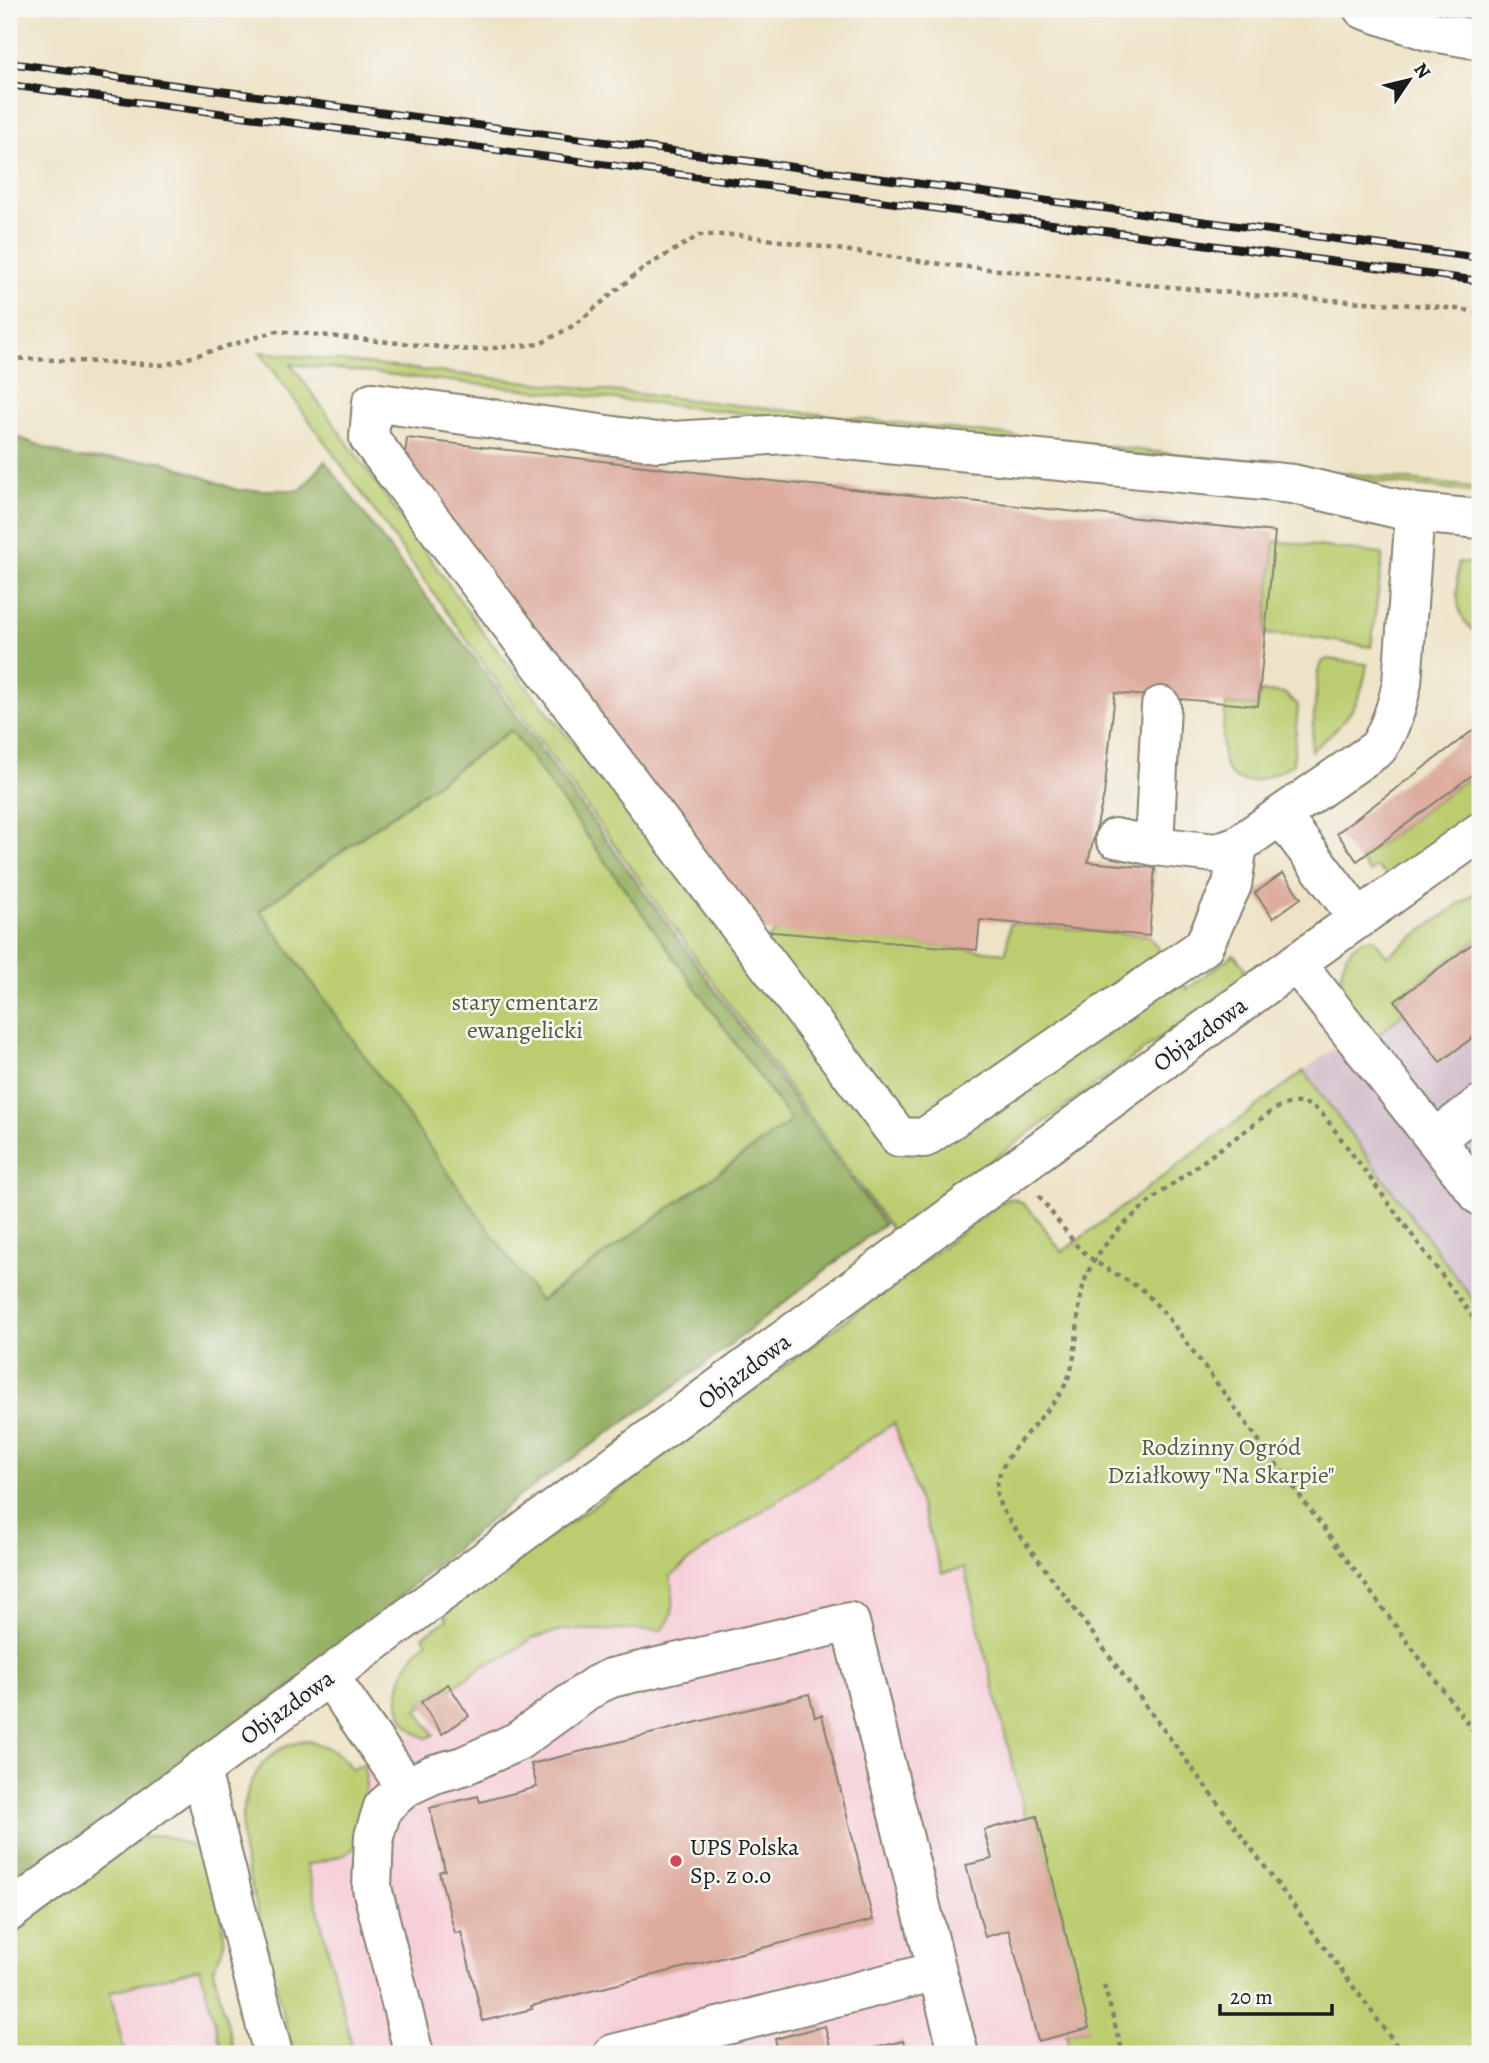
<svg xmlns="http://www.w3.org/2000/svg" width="1489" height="2063" font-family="Alegreya,serif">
  <rect width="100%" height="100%" fill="#f6f6f2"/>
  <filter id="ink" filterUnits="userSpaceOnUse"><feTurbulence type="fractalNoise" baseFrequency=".0143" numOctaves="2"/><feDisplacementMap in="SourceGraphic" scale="14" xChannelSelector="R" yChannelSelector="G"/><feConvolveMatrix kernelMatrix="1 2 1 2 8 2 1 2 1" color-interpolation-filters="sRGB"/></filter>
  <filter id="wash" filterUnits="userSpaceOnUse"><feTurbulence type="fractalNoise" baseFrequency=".00686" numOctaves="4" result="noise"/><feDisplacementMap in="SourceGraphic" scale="28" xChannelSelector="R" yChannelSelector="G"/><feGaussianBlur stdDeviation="1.57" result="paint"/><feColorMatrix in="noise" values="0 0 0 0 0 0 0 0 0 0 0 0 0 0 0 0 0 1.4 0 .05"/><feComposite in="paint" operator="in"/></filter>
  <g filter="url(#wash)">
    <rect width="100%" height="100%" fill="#eee3c6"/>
    <path fill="#f6cfd8" d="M926,1351L1097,2054H314L259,1828L433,1721L421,1702L448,1684L452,1689Z
      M200,1968L223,2054H125L110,1992Z"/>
    <path fill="#d1bdca" d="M1480,938V1309L1304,1071Z"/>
    <path fill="#bbcd70" stroke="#6c7446" stroke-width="2" d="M260,352L1480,488V493L291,364L484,634L748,958L777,930L1006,953L1010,923L1149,936L1187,989L1234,954L1245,968L1243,971L1246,976L893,1232Z
      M1275,541L1383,554L1371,647L1303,636L1265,634Z
      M1458,562L1480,565V635C1452,620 1457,590 1458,562Z
      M1328,659L1367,664C1361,708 1344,724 1311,751L1318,671L1323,661Z
      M1260,692L1284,693L1298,705L1293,764C1281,770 1266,779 1252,781C1210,785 1224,727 1226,704L1258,706Z
      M512,730L791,1121L539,1301L260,910Z
      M1480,769V810L1388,877L1377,867L1369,872L1360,859Z
      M1480,889V938L1395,1000L1404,1013L1379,1034H1371C1363,1022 1347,1006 1343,992C1337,969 1347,939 1374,938L1387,956Z
      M1304,1071L1480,1309V2054H1071L1066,2034L1088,2028L1037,1817L1026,1819L964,1568L942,1573L894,1423L695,1556L670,1577C674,1596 677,1615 662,1630H562L533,1638L505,1657L485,1665L451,1689L447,1685L421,1702L423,1706L417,1710L434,1735L426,1738C383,1722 397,1663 427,1642L423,1636L447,1620L444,1614L535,1547L684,1442L999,1204C1003,1202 1006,1200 1010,1199C1028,1197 1051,1239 1062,1252Z
      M307,1741C327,1746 341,1752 352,1770L362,1764C371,1779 361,1832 354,1848L344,1855L307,1865L354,2054H293L243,1852C237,1805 252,1747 307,1741Z
      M161,1835C180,1841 196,1846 209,1861C214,1868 224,1926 224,1937C225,1948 218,1958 213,1968L235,2054H223L200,1968L110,1992L125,2054H9V1932L125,1848L143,1838Z"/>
    <path fill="#94b062" stroke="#58663f" stroke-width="2" fill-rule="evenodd" d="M9,434L74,458L162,461L237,490H301L325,461L409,575L471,653L884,1224L699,1369L518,1497L424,1575L336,1653L9,1888ZM511,730L791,1121L540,1301L260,910Z"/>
    <g id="blocks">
      <path fill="#ddab9e" d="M407,438L762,480L1275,532L1258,706L1115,693L1104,795L1088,862L1155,868L1149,936L980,920L977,950L752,930L405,455Z
        M1480,725V769L1357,861L1337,833Z
        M1283,873L1301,898L1273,918L1255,893Z
        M1480,938V1032L1440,1062L1395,1001Z
        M448,1684L469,1716L442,1734L421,1702Z
        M809,1694L815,1717L822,1715L873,1920L531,2006L532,2009L483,2021L461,1932L455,1933L439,1872L445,1870L430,1808L478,1796L480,1802L537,1787L531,1764Z
        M1037,1816L1089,2028L1038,2041L1009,1930L985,1937L966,1865L992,1859L984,1830Z
        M825,2026L832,2054H769L778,2051L775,2039Z
        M903,2041L907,2054H853V2053Z"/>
    </g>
  </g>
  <g filter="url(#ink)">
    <use href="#blocks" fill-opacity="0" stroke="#858071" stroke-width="2"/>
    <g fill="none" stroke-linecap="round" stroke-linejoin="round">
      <g stroke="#858071" stroke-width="42">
        <path id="minor" d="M1363,9L1428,31L1480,40
          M1281,816L1359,919
          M1115,838L1154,846L1216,853L1238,845L1378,748C1391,727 1397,707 1402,683L1415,513L1480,519
          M1238,845L1232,885L1203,947L924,1138L899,1137L369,438L372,402L657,442L786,434L1293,484L1415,513
          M1154,846L1161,706
          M1296,963L1480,1196
          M1435,1139L1480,1105
          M329,1676L406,1787
          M201,1771L273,2054
          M9,1912L1018,1167L1296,963L1480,832
          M937,1971L959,2054
          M414,2054L372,1888L374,1836L383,1807L406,1787L434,1774L463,1766L518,1741L596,1685L611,1678L850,1622L937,1971L613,2054"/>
      </g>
      <path stroke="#858071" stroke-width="4.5" stroke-dasharray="5 5" stroke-linecap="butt" d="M9,358L165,365L277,331L470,350L540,344L576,324L642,269L700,235H739L948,265L1263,296L1432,306L1480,312
        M1039,1196L1077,1246L1094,1261L1143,1290L1167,1316L1480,1740
        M1104,1985L1123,2054
        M1403,2054L1014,1527C1007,1517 998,1506 997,1493C994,1455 1047,1419 1064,1387C1082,1353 1073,1312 1086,1277C1103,1233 1158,1195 1194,1168C1220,1149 1246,1130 1272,1111C1292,1099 1309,1099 1325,1117L1480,1327"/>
      <use href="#minor" stroke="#fff" stroke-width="38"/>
      <g stroke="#1c1c1c" stroke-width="8">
        <path id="rail" d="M9,63L1480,258
          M9,85L1480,281"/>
      </g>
      <use href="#rail" stroke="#f6f6f2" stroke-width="5" stroke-dasharray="16" stroke-linecap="butt"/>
    </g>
  </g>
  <circle fill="#d1495b" stroke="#f6f6f2" stroke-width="2.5" cx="676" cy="1861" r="7"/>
  <g text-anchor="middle" stroke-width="5" stroke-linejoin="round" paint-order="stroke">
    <g font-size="24" fill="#545a39" stroke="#f6f6f2">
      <text x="525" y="1010">stary cmentarz<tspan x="525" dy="28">ewangelicki</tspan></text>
      <text x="1221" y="1455">Rodzinny Ogród<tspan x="1221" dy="28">Działkowy "Na Skarpie"</tspan></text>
    </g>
    <g font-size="24" fill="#1c1c1c" stroke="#f6f6f2">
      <text transform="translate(1200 1034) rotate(-36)" y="8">Objazdowa</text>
      <text transform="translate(744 1371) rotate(-37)" y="8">Objazdowa</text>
      <text transform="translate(287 1707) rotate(-36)" y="8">Objazdowa</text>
    </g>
    <g font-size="24" fill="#1c1c1c" stroke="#f6f6f2" text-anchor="start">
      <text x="690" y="1855">UPS Polska<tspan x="690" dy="28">Sp. z o.o</tspan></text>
    </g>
  </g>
  <rect width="1489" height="2063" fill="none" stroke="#f6f6f2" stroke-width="35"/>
  <g transform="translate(1409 80) rotate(55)" stroke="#f6f6f2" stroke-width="5" paint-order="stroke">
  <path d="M0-5L12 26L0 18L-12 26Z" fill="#1c1c1c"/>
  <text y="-10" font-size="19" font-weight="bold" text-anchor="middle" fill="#1c1c1c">N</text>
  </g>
  <path d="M1220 2004v10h112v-10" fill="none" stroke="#1c1c1c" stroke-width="3.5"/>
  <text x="1230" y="2004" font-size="21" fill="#1c1c1c" stroke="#f6f6f2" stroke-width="5" paint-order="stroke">20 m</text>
</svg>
